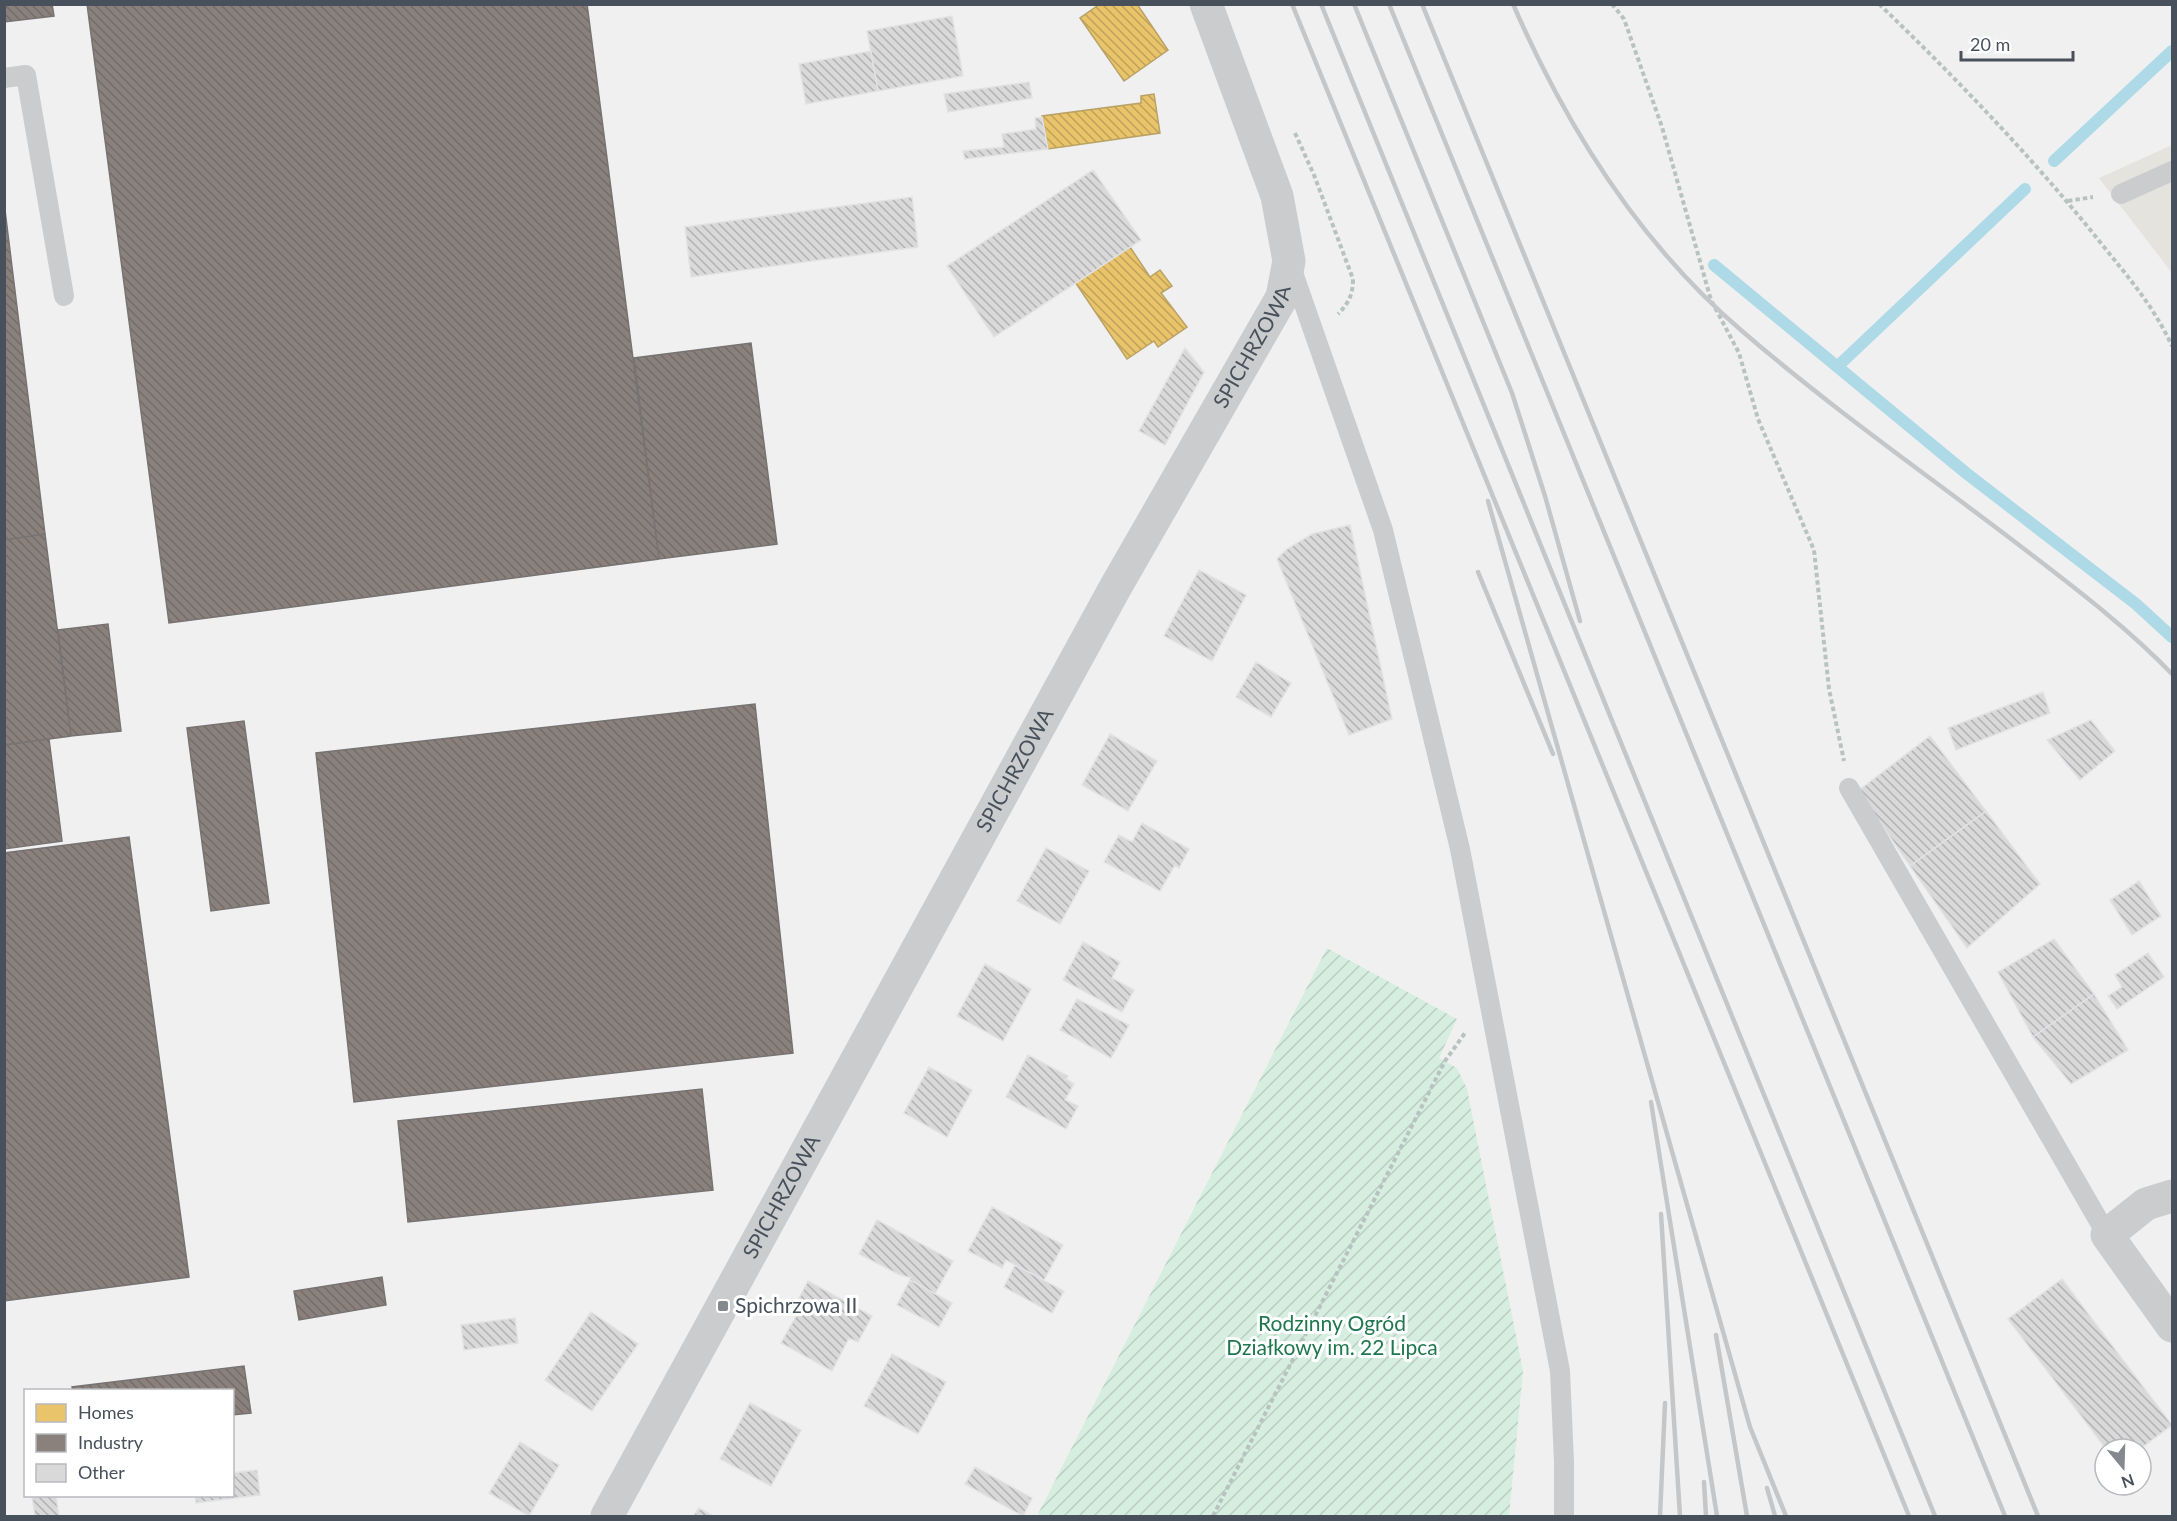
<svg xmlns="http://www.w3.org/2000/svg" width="2177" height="1521" font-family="Lato,sans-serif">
  <defs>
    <pattern id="garden-furrows" width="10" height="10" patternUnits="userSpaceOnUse" patternTransform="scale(1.5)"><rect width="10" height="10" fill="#d6eee0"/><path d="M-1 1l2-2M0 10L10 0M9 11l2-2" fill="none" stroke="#b9cec2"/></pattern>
    <pattern id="homes-back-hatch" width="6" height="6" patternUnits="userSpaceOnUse" patternTransform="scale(1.5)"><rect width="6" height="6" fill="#e9c46a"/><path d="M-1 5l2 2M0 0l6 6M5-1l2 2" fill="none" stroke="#bfa25a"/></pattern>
    <pattern id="industry-back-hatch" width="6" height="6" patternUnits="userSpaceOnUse" patternTransform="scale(1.5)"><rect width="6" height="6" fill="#8a817c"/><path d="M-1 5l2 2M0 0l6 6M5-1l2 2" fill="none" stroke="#736c69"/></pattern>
    <pattern id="building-back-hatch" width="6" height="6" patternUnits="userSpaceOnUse" patternTransform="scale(1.5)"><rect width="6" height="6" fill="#d9d9da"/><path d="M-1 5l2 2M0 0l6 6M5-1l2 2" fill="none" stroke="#b2b2b4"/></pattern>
  </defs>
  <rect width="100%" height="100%" fill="#f0f0f0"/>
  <path fill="#e5e3de" d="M2172,145V273L2099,178Z"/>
  <path fill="url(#garden-furrows)" d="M1327,948L1457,1019L1439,1058L1457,1068L1467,1089L1523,1371L1509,1516H1037Z"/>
  <path fill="url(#homes-back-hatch)" stroke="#b9a266" stroke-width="1.5" d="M1100,4H1137L1168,50L1124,81L1080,18Z
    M1154,94L1160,133L1048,149L1042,116L1141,103V96Z
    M1130,247L1150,277L1160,270L1172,286L1161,293L1187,327L1158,347L1154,341L1127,359L1075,282Z"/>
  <path fill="url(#industry-back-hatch)" stroke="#767372" stroke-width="1.5" d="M4,4H52L54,16L4,22Z
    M87,4H587L659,559L169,623Z
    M4,202L45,534L4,540Z
    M751,343L777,544L659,559L634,358Z
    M45,534L71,736L4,745V540Z
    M108,624L121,731L71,736L58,630Z
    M755,704L793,1053L354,1102L316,753Z
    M244,721L269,903L211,911L187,728Z
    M49,739L62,841L4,849V745Z
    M129,837L189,1277L4,1301V853Z
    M702,1089L713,1190L408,1222L398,1121Z
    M382,1277L386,1305L299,1320L294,1291Z
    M244,1366L251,1413L232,1415V1390H73L72,1387Z"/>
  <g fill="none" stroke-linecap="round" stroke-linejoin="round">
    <path stroke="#aedae8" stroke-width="12" d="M2054,161L2172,51
      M1714,265L1966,473L2136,604L2172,637
      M1838,366L2025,189"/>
  </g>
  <path fill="url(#building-back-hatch)" stroke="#e1e2e3" stroke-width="1.5" d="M952,16L963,76L878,91L867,31Z
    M871,51L878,91L806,104L799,64Z
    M1029,82L1032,98L948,112L944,94Z
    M1042,117L1048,149L965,159L963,151L1004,147L1002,134L1036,129L1035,118Z
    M1093,170L1141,240L994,337L947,266Z
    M912,197L918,247L691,277L685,227Z
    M1185,348L1204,372L1165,445L1139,431Z
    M1350,525L1392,719L1349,735L1277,559L1287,549L1312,534Z
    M1199,570L1246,595L1212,661L1164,636Z
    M1256,662L1291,683L1271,717L1236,697Z
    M2043,692L2050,713L1956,750L1948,728Z
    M2091,720L2115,751L2080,780L2047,740Z
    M1110,734L1157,761L1128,811L1082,785Z
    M1930,736L1986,811L1910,866L1858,791Z
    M1986,811L2040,884L1967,948L1910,866Z
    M1142,823L1189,849L1179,868L1175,865L1160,891L1104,862L1119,835L1132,842Z
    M1046,848L1089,871L1060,924L1017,901Z
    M2139,881L2161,916L2132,935L2110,900Z
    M2054,939L2094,994L2033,1037L1998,972Z
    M1083,942L1120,962L1112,978L1134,990L1122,1012L1063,980Z
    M2148,953L2164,977L2117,1009L2108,996L2122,987L2115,975Z
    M985,964L1031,989L1003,1041L957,1016Z
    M2094,994L2128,1050L2071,1084L2033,1037Z
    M1077,999L1129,1025L1111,1058L1060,1030Z
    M1028,1055L1068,1076L1066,1079L1074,1084L1065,1100L1078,1106L1066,1129L1006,1097Z
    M929,1067L972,1090L947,1137L904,1113Z
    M992,1207L1063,1245L1044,1280L1006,1260L1002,1268L968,1251Z
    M877,1220L953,1261L935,1294L910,1280L911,1278L898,1274L859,1254Z
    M1015,1265L1064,1291L1052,1313L1004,1287Z
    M2062,1279L2172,1425L2140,1449H2106L2008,1319Z
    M910,1280L952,1303L939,1327L897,1305Z
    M808,1281L872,1316L858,1342L849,1338L832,1371L781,1343L799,1311L794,1308Z
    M591,1312L638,1344L592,1411L545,1380Z
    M515,1318L518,1343L464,1350L461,1325Z
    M892,1354L946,1382L918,1434L864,1406Z
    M750,1403L801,1430L771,1486L720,1459Z
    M520,1442L559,1465L529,1516L489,1493Z
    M975,1467L1032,1498L1023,1516L965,1484Z
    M257,1470L260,1495L196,1503L195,1496H232V1473Z
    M32,1496H56L59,1516H35Z
    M699,1508L713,1516H693Z"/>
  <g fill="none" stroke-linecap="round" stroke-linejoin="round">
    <path stroke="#b8c3c0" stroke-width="4" stroke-dasharray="4.5 3" stroke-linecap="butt" d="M1612,4L1624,19L1662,127L1711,300L1739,353L1758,419L1814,550L1829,689L1844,761
      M1879,4C1957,79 2032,157 2100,242C2128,277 2153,305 2172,346
      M1295,133L1314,175L1353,279C1353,294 1349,303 1338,314
      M2068,201L2093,197
      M1213,1516L1445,1061L1465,1033"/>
    <path stroke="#caccce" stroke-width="20" d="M4,78L26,75L64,296
      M2121,194L2172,171
      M1291,267L1383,530L1460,849L1560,1371L1564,1462V1516
      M1849,788L2107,1235"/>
    <g stroke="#caccce" stroke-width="33">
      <path d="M2172,1196L2146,1204L2107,1235L2172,1326"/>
      <path id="s1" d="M607,1516L1115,588L1282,297L1289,261L1277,196L1206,4"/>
    </g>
    <path stroke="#c5c6c8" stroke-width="4.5" d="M1292,4L1909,1516
      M1321,4L1935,1516
      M1354,4L1512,393L1545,496L1580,621
      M1389,4L2005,1516
      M1422,4L2038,1516
      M1513,4C1566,126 1640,244 1742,331C1830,407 1926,474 2019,545C2071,585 2126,626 2172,674
      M1488,501L1750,1427L1786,1516
      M1478,572L1553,754
      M1651,1102L1717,1516
      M1661,1214L1680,1516
      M1716,1335L1747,1516
      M1704,1482L1706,1516
      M1767,1488L1775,1516
      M1660,1516L1665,1403"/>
  </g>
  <rect fill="#83898f" stroke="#fff" stroke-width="2" x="717" y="1300" width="12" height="12" rx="3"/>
  <g text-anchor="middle" stroke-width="6" stroke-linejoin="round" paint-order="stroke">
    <g font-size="21" fill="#48515b" stroke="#fff">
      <text dy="7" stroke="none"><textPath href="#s1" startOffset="1336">SPICHRZOWA</textPath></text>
      <text dy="7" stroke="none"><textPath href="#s1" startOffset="850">SPICHRZOWA</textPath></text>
      <text dy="7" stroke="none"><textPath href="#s1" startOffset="364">SPICHRZOWA</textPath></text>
    </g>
    <g font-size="21" fill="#48515b" stroke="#fff" text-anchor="start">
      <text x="735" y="1313">Spichrzowa II</text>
    </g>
    <g font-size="21" fill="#1e774e" stroke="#fff">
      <text x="1332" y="1331">Rodzinny Ogród<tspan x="1332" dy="24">Działkowy im. 22 Lipca</tspan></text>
    </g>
  </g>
  <rect width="2177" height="1521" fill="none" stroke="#48515b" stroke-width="12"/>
  <rect x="24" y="1389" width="210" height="108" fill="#ffffff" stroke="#b6b9bd" stroke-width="1.5"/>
  <rect x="36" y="1404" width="30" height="18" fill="#e9c46a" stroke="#b6b9bd" stroke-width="1.5"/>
  <text x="78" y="1419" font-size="18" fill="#48515b">Homes</text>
  <rect x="36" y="1434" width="30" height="18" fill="#8a817c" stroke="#b6b9bd" stroke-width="1.5"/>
  <text x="78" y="1449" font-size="18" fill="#48515b">Industry</text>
  <rect x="36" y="1464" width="30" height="18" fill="#d9d9da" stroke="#b6b9bd" stroke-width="1.5"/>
  <text x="78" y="1479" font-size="18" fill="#48515b">Other</text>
  <g transform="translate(2123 1467) rotate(161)"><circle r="28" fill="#ffffff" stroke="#b6b9bd" stroke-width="1.5"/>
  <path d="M0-4.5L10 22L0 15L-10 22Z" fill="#83898f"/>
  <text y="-9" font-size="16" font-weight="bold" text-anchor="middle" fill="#48515b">N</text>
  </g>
  <path d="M1961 51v9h112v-9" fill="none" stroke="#48515b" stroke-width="3"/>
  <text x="1970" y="51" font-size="18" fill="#48515b" stroke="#ffffff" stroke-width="4.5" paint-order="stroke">20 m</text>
</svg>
